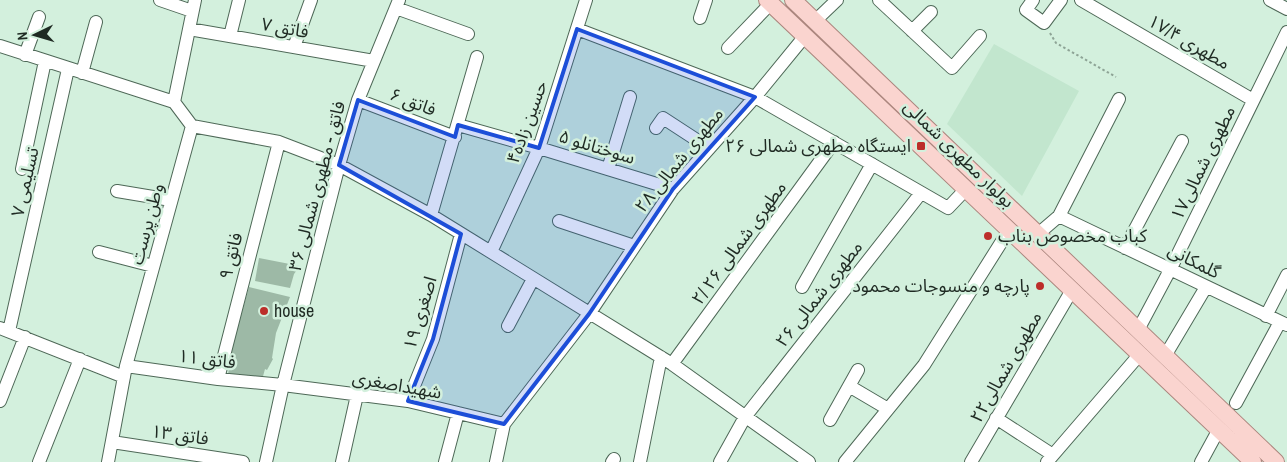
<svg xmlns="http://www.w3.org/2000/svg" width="1287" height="462" font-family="'Archivo Narrow','Noto Sans Arabic',sans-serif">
  <rect width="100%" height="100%" fill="#d3f0dd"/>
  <path fill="#c2e6ce" d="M994,44L1079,91L1022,196L947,124Z"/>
  <path fill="#9db9a6" d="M259,258L300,266L294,274L290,288L255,281Z
    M249,287L290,297L276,333L272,358L273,359L267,370L265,369L262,380L228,375L231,351Z"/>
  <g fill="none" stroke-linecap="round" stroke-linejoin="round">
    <g stroke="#4e6857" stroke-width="14">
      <path id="minor" d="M160,0L192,11
        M879,0L952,68L980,36
        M1033,0L1026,10L1044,23L1061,0
        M1081,0L1253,100
        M1270,0L1287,9
        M396,8L468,34
        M700,18L706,0
        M815,21L837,0
        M189,29L374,61
        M577,29L755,97L948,208L966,189
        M912,31L931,12
        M230,36L239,0
        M0,46L174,102
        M294,47L311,0
        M728,48L771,3
        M25,55L39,17
        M82,73L96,22
        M358,100L455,137
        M458,125L539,148L673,189
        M192,126L279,142L339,165L431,215L672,364L809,462
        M192,126L174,102L195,0
        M656,128L663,118L709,148
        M22,169L45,61
        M608,169L630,97
        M117,191L171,200
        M431,215L477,57
        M1059,216L1287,325
        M559,221L634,246
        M1038,234L1059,216L1119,99
        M1125,248L1182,141
        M99,252L153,266
        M491,252L539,148L586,0
        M802,287L872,164
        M1266,316L1287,275
        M508,326L533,279
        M0,328L124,377
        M1138,330L1171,268L1287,32
        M9,331L68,69
        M1165,356L1206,287
        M672,364L834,142
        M126,366L218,379L283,385L408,401L504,424
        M218,379L279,142
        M849,386L888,409
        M0,401L25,337
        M408,401L433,339L461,234
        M1236,403L1280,322
        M996,418L1053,455
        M830,420L858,370
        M112,442L243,462
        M39,462L80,359
        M108,462L126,366L192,126
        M266,462L283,385L339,165L358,100L399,0
        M342,462L357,395
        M445,462L458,413
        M496,462L504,424L589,314L673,189L755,97L805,36
        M612,462L614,459
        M640,462L661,357
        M720,462L745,417L921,193
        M845,462L924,365L1009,230
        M971,462L1072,290
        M1047,462L1140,354
        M1201,462L1219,429"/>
    </g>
    <g stroke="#ab867e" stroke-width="18">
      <path id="major" d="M767,0L1253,462
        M793,0L1276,462"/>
    </g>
    <path stroke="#8ea496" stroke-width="2" stroke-dasharray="2.5 2.5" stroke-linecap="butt" d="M1050,33L1056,43L1116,77"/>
    <use href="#minor" stroke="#fff" stroke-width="12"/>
    <use href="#major" stroke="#fad4cf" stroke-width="16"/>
  </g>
  <path fill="#1d4ed8" fill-opacity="0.2" stroke="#1d4ed8" stroke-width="4" stroke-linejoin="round" d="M577,29L755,97L673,189L589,314L504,424L408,401L433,339L461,234L339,165L358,100L455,137L458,125L539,148Z"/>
  <g fill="#bc2e2a" stroke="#d3f0dd" stroke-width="2">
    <rect x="916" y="141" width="10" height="10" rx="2.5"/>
    <circle cx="988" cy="236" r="5"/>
    <circle cx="1040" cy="286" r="5"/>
    <circle cx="264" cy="311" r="5"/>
  </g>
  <g text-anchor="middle" stroke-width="5" stroke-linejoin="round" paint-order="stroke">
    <g font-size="18" fill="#1f2a23" stroke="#d3f0dd">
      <text transform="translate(285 28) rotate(10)" y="6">فاتق ۷</text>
      <text transform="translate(1189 42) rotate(30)" y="6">مطهری ۱۷/۴</text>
      <text transform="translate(413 102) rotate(21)" y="6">فاتق ۶</text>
      <text transform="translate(527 122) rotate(-70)" y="6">حسین زاده۴</text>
      <text transform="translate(597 147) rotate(17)" y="6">سوختانلو ۵</text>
      <text transform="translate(959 154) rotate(44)" y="6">بولوار مطهری شمالی</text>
      <text transform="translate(679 160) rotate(-51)" y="6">مطهری شمالی ۲۸</text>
      <text transform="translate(1203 163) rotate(-64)" y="6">مطهری شمالی۱۷</text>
      <text transform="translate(25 182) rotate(-77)" y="6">تسلیمی ۷</text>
      <text transform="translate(317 186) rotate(-75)" y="6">فاتق - مطهری شمالی ۳۶</text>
      <text transform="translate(147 224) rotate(-75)" y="6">وطن پرست</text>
      <text transform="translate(739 243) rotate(-54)" y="6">مطهری شمالی ۲۶ /۲</text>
      <text transform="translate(231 256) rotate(-76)" y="6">فاتق ۹</text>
      <text transform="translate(1194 261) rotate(27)" y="6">گلمکانی</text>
      <text transform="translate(819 294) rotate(-52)" y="6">مطهری شمالی ۲۶</text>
      <text transform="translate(420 313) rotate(-73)" y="6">اصغری ۱۹</text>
      <text transform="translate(207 359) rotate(7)" y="6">فاتق ۱۱</text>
      <text transform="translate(1006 367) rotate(-60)" y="6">مطهری شمالی۲۲</text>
      <text transform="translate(397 385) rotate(10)" y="6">شهیداصغری</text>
      <text transform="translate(180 435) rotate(8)" y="6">فاتق ۱۳</text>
    </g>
    <g font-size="18" fill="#1f2a23" stroke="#d3f0dd" text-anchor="end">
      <text x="911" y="152">ایستگاه مطهری شمالی ۲۶</text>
      <text x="998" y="242" text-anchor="start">كباب مخصوص بناب</text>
      <text x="1030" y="292">پارچه و منسوجات محمود</text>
      <text x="274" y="317" text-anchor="start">house</text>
    </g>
  </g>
  <g transform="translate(35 35) rotate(265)" stroke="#d3f0dd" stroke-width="4" paint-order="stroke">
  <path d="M0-4L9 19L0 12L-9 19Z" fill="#1f2a23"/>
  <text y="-8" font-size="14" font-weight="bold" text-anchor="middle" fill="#1f2a23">N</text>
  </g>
</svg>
